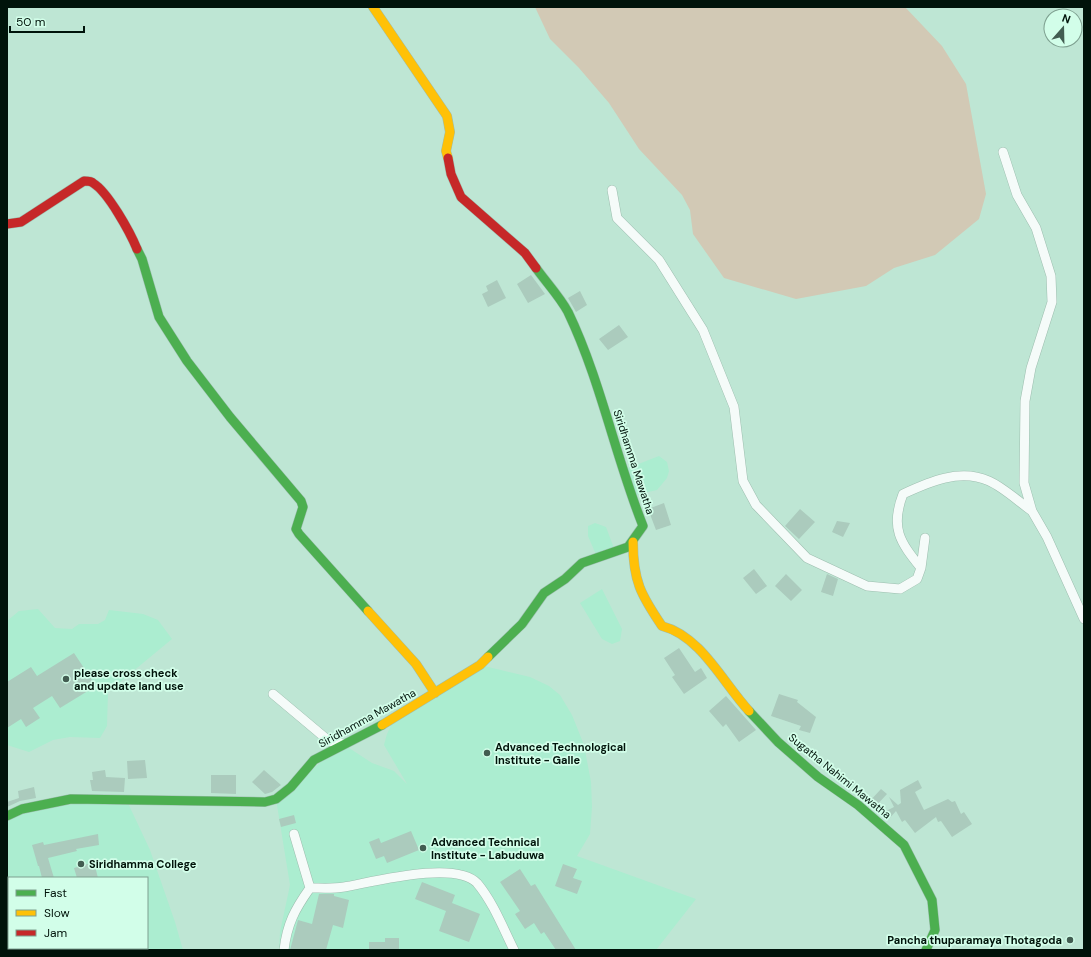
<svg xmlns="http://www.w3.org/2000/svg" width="1091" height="957" font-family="'DM Sans',sans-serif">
  <rect width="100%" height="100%" fill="#bee6d4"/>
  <path fill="#abedd0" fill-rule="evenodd" d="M659,456L667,462L669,471L667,478L657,490L631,496L623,470Z
    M595,523L606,527L615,551L597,557L588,536V526Z
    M602,589L622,629L620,641L612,644L602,639L580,603Z
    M38,609L55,628L72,629L79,624H98L105,620L109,610L143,614L158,620L172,639L108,692L107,726L100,738L70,737L53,740L29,752L7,745V621L19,611Z
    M480,665L530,677L549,686L560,695L572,715L584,745L591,782L592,807L590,834L577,856L696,899L656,950H279L280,932L290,885L276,799L343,744L372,763L394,771L407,784L384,745L387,734L394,719Z
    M126,799L150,850L175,922L183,950H7V816L22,809ZM9,878H147V948H9Z"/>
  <path fill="#d2c9b5" d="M535,7H905L942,46L966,84L986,194L979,219L935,255L894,268L866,286L796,299L724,278L693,234L690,210L682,195L639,149L609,103L579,68L550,39Z"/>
  <path fill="#abcbbd" d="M531,275L545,294L528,303L517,284Z
    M497,280L506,298L488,307L482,294L488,291L486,286Z
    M580,291L587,305L576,312L568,298Z
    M619,325L628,337L608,350L599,339Z
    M664,503L671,525L656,530L648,509Z
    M800,509L815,522L799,539L785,526Z
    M837,521L850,523L843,537L832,532Z
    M754,569L767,586L756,594L743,578Z
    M786,574L802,590L791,601L775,586Z
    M827,574L838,579L833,596L821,592Z
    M679,648L695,672L701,668L707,678L684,694L672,677L675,675L664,658Z
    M74,653L96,686L60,708L52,696L33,708L40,718L26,727L21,719L7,728V682L31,667L37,676Z
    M779,694L798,700L797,702L816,717L810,733L799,730L801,726L771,716Z
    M726,696L756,730L739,742L726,724L723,727L709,711Z
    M145,760L147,778L128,779L127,761Z
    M105,770L106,777L125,778L124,792L92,791L90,780H93L92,772Z
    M264,770L281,785L272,792L265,794L252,782Z
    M211,775H236V794L211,793Z
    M918,780L922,788L915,792L924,810L948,799L952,802L955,801L961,814L964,812L972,824L952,837L941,821L938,822L936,817L915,833L905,820L902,822L896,811L888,820L880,814L894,807L889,797L898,805L901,803L900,790Z
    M34,787L36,798L20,801L7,807V802L19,798L18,791Z
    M881,789L887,794L874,808L868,803Z
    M294,815L296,823L281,827L279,819Z
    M411,831L419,850L387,863L384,856L376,859L369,842L379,838L381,843Z
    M98,834L99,845L76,849L77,851L48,858L54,878H42L39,866H38L32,845L43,842L44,845Z
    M94,862L98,878H77L74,868Z
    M563,864L577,869L573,878L582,881L577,894L555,886Z
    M520,869L531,886L535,884L576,950H556L544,932L541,934L534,923L525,929L515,914L520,911L500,882Z
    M422,882L455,895L452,903L480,914L469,942L439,931L446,911L415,899Z
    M319,894H334V896L349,900L343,928L333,925L326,950H290L298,920L312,924Z
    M385,938H399V950H369V942H385Z"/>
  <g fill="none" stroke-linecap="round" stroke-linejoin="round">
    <g stroke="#9dbeaf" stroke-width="6">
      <path id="lane" d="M52,950L58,948"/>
    </g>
    <g stroke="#9dbeaf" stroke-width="10">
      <path id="street" d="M1003,152L1017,195L1036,228L1051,276L1052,302L1031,368L1025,401L1024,483L1032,511L1047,537L1084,619
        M612,190L617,218L659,260L703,330L734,407L743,481L756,505L807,558L867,586L900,589L917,579L921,568L925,538
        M921,568C900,542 890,528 903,494C929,482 960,468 989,481C1003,487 1019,502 1032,511
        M273,694L329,741L343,744
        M294,834L310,888C321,888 333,889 344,887C373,882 455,860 477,883C493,902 503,928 514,950
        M284,950C287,924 295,909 310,888"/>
    </g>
    <g stroke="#9dbeaf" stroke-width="10">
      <path id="fast" d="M137,249L142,259L159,317L187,361L230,417L301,501L303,507L296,529L299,534L368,611
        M488,657L522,624L544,593L565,579L582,563L628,547L643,526C615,456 601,381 568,312C560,297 546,282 536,268
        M749,711L778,742L818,777L858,805L904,845L932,900L935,930L926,950
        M7,816L22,809L71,799L265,802L276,799L291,787L314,760L382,725"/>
    </g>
    <g stroke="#9dbeaf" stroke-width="10">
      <path id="slow" d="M373,7L447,116L450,132L446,151L448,158
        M633,542C633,581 641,595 662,626C701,636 723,683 749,711
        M368,611L416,664L435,693
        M382,725L480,665L488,657"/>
    </g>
    <g stroke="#9dbeaf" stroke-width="10">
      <path id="jam" d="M448,158L451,174L461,197L525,253L536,268
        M7,224L21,222L84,181C87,181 91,181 93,183C108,192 130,232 137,249"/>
    </g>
    <use href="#lane" stroke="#f5fbf9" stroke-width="4.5"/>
    <use href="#street" stroke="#f5fbf9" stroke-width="9"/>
    <use href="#fast" stroke="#4caf50" stroke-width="9"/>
    <use href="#slow" stroke="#ffc107" stroke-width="9"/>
    <use href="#jam" stroke="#c62828" stroke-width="9"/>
  </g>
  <g fill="#425d51" stroke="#d2fee9" stroke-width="1.5">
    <circle cx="66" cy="679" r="4"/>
    <circle cx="487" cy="753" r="4"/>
    <circle cx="423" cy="848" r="4"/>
    <circle cx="81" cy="864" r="4"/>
    <circle cx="1070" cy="940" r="4"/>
  </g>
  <g text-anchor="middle" stroke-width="3.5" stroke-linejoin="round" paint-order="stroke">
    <g font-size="11" fill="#00130a" stroke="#d2fee9">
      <text transform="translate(634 462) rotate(72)" y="4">Siridhamma Mawatha</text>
      <text transform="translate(367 718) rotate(-29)" y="4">Siridhamma Mawatha</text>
      <text transform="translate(840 776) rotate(39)" y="4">Sugatha Nahimi Mawatha</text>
    </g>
    <g font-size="11" font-weight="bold" fill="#00130a" stroke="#d2fee9" text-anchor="start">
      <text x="74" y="677">please cross check<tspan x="74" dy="13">and update land use</tspan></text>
      <text x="495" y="751">Advanced Technological<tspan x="495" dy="13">Institute - Galle</tspan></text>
      <text x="431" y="846">Advanced Technical<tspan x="431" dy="13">Institute - Labuduwa</tspan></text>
      <text x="89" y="868">Siridhamma College</text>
      <text x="1062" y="944" text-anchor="end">Pancha thuparamaya Thotagoda</text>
    </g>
  </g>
  <rect width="1091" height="957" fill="none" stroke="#00130a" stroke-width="16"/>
  <rect x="8" y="877" width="140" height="72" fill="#d2fee9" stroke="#7ea090"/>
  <rect x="16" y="890" width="20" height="6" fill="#4caf50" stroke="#7ea090"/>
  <text x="44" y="897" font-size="12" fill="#00130a">Fast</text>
  <rect x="16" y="910" width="20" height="6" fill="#ffc107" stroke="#7ea090"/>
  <text x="44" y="917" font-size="12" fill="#00130a">Slow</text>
  <rect x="16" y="930" width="20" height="6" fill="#c62828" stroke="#7ea090"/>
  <text x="44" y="937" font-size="12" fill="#00130a">Jam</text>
  <g transform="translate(1063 28) rotate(20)"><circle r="19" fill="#d2fee9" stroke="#7ea090"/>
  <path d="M0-3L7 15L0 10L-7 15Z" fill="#425d51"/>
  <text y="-6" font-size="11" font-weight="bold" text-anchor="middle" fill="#00130a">N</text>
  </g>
  <path d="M10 26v6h74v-6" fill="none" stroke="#00130a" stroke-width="2"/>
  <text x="16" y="26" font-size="12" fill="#00130a" stroke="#d2fee9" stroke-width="3" paint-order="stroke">50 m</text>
</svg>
